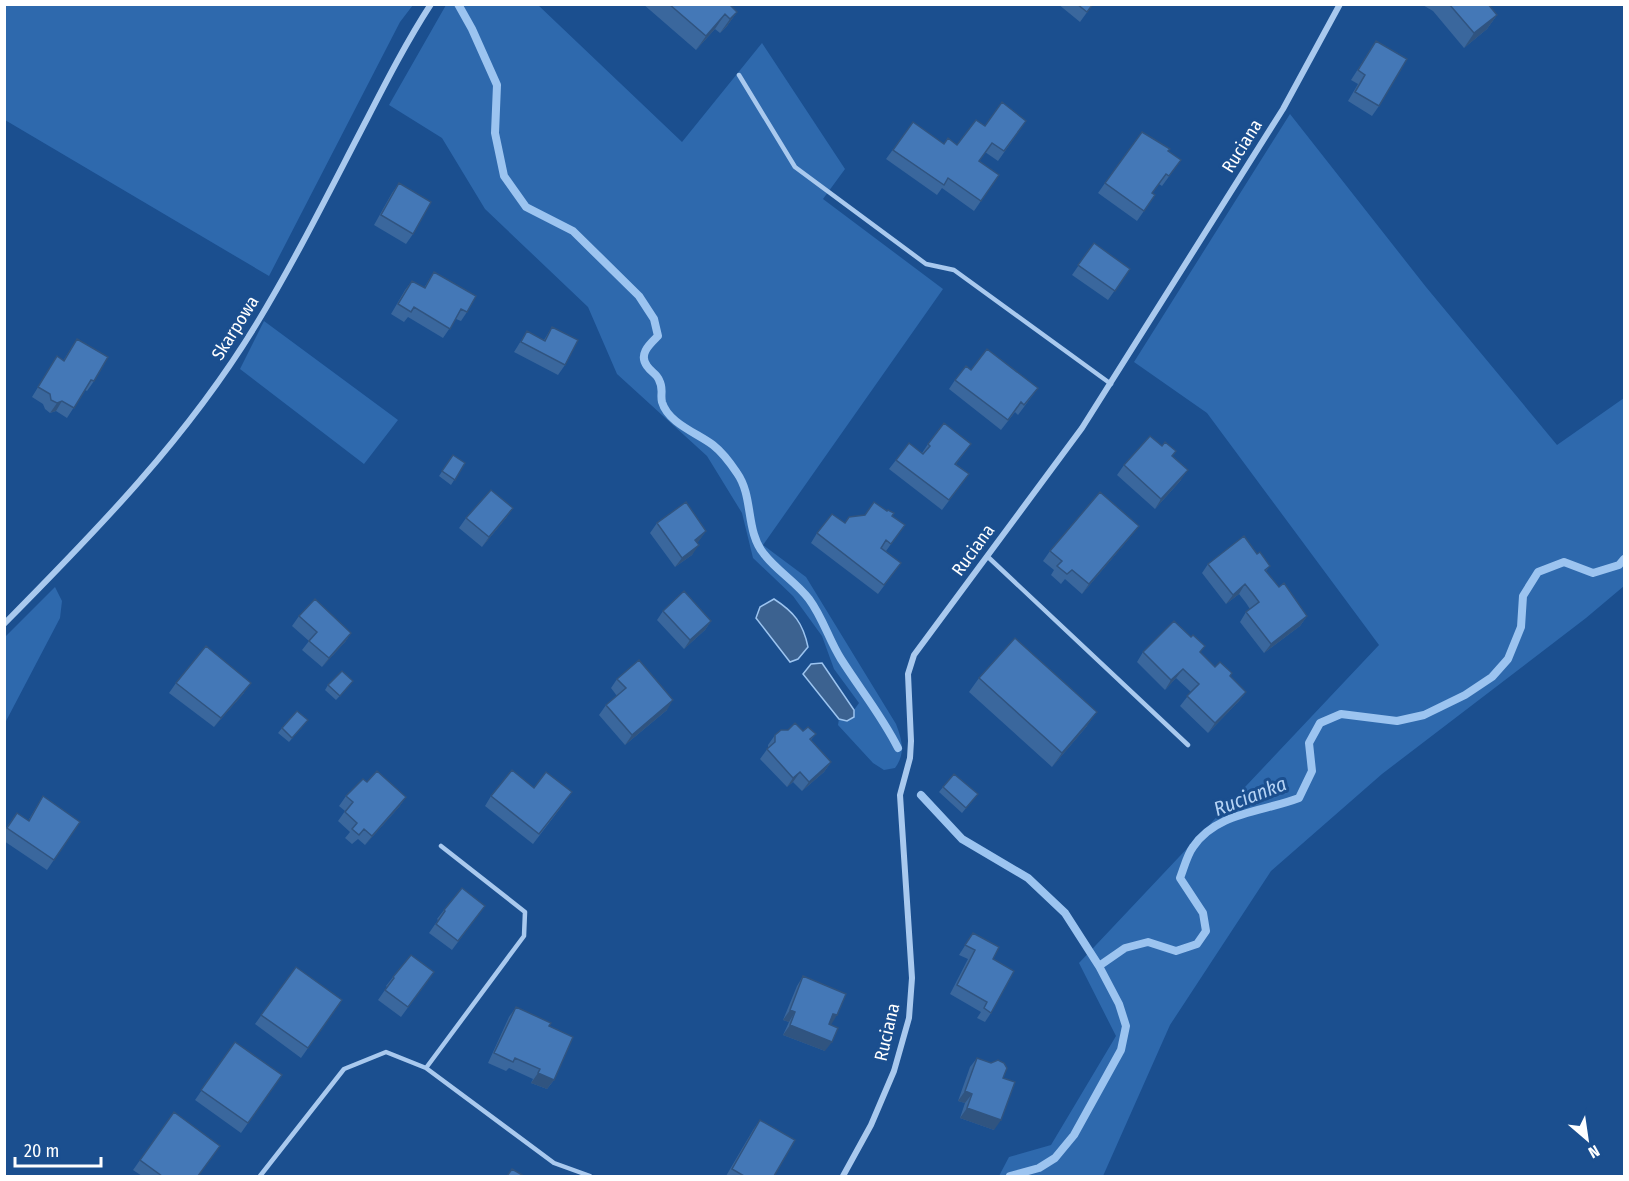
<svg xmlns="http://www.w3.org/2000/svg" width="1629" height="1181" font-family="'Fira Sans Condensed',sans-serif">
  <rect width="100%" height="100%" fill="#1b4f8f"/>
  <path fill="#2e69ad" d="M4,5L5,4L413,5L400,22L269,276L5,120Z
    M446,5H538L682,142L762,43L845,169L823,199L943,289L763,545L806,577L896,724C902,740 906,753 895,768L884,770L873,763L838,725L839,719L847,721L853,717L854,710L859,703L834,669L822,636L793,596L753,558L742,513L707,456L617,374L588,307L485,209L442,138L389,105Z
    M1290,114L1426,287L1557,445L1624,398V586L1586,618L1382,774L1271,871L1170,1025L1103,1176H999L1009,1157L1051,1145L1116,1036L1079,963L1379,645L1207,413L1134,362Z
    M264,321L398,420L364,464L240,369Z
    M55,587L62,601L60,618L5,723V637Z"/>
  <path fill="#3c6290" stroke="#9cc4f0" stroke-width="1.5" d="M774,599C794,612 803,623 808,647L798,659L790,662L756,618L760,607Z
    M822,663L854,710V717L847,721L839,719L803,674L811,664Z"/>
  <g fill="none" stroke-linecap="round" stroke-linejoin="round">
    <path stroke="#9cc4f0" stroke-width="8" d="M458,4L472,29L497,85L495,133L504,176L526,207L573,231L639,296L654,319L658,336C650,344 638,354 647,366C651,372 657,374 659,380C664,389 660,394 662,402C668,423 697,433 713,445C722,452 731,464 737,473C754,497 745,531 764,554C777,571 796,582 809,599C823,618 829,640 841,659C860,689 882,716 898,748
      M921,795L962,839L1028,878L1065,913L1099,966
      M1010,1176L1039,1168L1055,1158L1074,1135L1121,1050L1126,1026L1119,1004L1099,966L1125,948L1148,942L1176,951L1197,944L1206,931L1203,913L1180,878C1184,868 1187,855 1193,847C1216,812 1263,812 1299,798L1312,771L1309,743L1320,723L1341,714L1397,721L1424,715L1465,695L1492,677L1508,659L1521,627L1523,596L1538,572L1564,562L1593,573L1619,565L1624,559"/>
    <path stroke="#a9c9ee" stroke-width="4.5" d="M739,75L795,167L926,264L954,270L1111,384
      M987,556L1188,745
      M426,1068L524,936L525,912L441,846
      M260,1176L344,1069L386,1052L426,1068L554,1163L590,1176"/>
    <path stroke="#a9c9ee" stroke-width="6" d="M4,624C97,530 188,437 257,323C297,257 331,188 367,119C387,80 407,41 431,4
      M843,1176L871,1125L894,1071L909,1018L912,978L900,795L910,758L911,741L908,674L914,655L1082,428L1283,109L1340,4"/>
  </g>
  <path fill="#3a679d" d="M643,4H729L737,12L727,26L720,33L715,29L696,50Z
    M1058,4H1093L1080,22Z
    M1421,4H1488L1497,15L1487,29L1464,48L1433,11Z
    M1376,41L1379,106L1372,116L1348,101L1358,84L1351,80Z
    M1026,121L998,161L985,152L979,161L999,175L974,211L942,188L937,195L886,159L913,122L944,144L957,145L985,126Z
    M1168,151L1181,160L1162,186L1159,184L1152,193L1155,195L1137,221L1098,193L1105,183Z
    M399,183L413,234L406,244L374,225L392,193Z
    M1094,243L1130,269L1108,300L1072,275Z
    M434,272L467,312L461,321L456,319L443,338L408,317L404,322L391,314L405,290L412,281L424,288Z
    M552,327L565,365L558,375L514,352L527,331L544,340Z
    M77,339L94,381L87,391L85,390L67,418L56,411L50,413L45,409L43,404L32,397L57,356L63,361Z
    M971,370L1038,388L1018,415L1015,412L1001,430L949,389L955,380Z
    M928,444H971L956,464L969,474L942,510L889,469L896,460L922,453Z
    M1162,446L1176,451L1172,456L1181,480L1155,509L1117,475L1124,465Z
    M453,455L465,463L451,485L439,476Z
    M513,508L506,518L482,547L459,528L466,518Z
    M892,516L905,525L886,551L901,563L878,594L811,543L817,533L845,523Z
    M657,523L706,531L697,543L692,555L675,567L650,533Z
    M1132,535L1082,594L1065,579L1061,584L1051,575L1054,570L1043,561L1050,551Z
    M1257,554L1270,566L1266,571L1279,587L1307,616L1300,626L1264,653L1240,622L1246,612L1250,609L1246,603L1239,594L1226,604L1202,573L1208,564Z
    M663,611L711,621L705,630L684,649L657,620Z
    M299,616L351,633L345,642L322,667L302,650L309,641L292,626Z
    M1143,652H1200L1215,667L1230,676L1246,692L1239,701L1208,733L1180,706L1191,692L1176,678L1165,690L1137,662Z
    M979,678L1087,726L1052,767L969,692Z
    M617,679L667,710L625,745L599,715L606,705L617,696L611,688Z
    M176,683L244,693L214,727L169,693Z
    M328,685L349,686L336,700L325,690Z
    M304,725L289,742L278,733L282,728Z
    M803,731L816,734L811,740L831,762L824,772L802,791L793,782L787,787L760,759L768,748V745L775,735Z
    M367,782L406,797L399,807L365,845L358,839L352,844L345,838L350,832L338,821L345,811L339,806L346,796Z
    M943,787L978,794L962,813L939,792Z
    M534,788L565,802L533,844L485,806L491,796Z
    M43,796L80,822L47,870L4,841V831L17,813L28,821Z
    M444,910L478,915L452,950L429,933L438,920L437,919Z
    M973,933L993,959L991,1013L985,1022L977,1018L981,1012L950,994L968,959L959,955Z
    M296,967L342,1000L301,1058L255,1024Z
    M434,972L401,1017L378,1000L387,987L386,986L393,977Z
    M803,976L825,1051L783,1035L789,1022L783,1020L797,986Z
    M516,1007L549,1026L554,1080L547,1089L531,1083L533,1079L509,1068L506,1071L488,1063L509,1017Z
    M235,1042L282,1075L241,1133L195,1100Z
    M977,1058L1003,1078L994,1130L960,1118L965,1103L958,1101L970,1067Z
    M174,1112L198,1176H142L133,1170Z
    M760,1120L774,1176H726L753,1130Z"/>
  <path fill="#305480" d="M737,12L727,26L720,33L730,19Z
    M725,14L715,29L696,50L706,36Z
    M1497,15L1487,29L1464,48L1474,33Z
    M62,401L56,411L50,413L57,403Z
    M1188,470L1181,480L1155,509L1161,499Z
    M513,508L506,518L482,547L489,537Z
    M1139,526L1132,535L1082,594L1089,584Z
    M706,531L699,541L688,550L695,540Z
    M699,545L692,555L675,567L682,558Z
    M1245,584L1239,594L1226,604L1233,595Z
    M1307,616L1300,626L1264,653L1271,644Z
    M711,621L705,630L684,649L690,640Z
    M351,633L345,642L322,667L329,658Z
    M1183,669L1176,678L1165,690L1171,680Z
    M251,683L244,693L214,727L221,718Z
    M1246,692L1239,701L1208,733L1215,723Z
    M673,700L667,710L625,745L632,735Z
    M1097,712L1087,726L1052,767L1062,753Z
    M831,762L824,772L802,791L809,782Z
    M800,772L793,782L787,787L793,778Z
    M406,797L399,807L365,845L372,836Z
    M790,1010L795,1012L789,1022L783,1020Z
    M833,1014L837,1015L831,1025L826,1023Z
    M790,1025L832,1042L825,1051L783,1035Z
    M538,1073L554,1080L547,1089L531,1083Z
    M965,1091L972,1094L965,1103L958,1101Z
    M967,1108L1001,1120L994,1130L960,1118Z"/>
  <path fill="#4478b7" stroke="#305480" stroke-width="1.5" d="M669,4H729L737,12L730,19L725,14L706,36Z
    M1077,4H1093L1087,12Z
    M1449,4H1488L1497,15L1474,33Z
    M1376,41L1407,59L1379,106L1355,92L1365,75L1358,70Z
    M1002,102L1026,121L1004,151L992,143L979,161L999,175L981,201L948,178L944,185L893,150L913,122L944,144L948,138L957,145L976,120L985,126Z
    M1142,132L1170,149L1168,151L1181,160L1169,176L1166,174L1152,193L1155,195L1144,211L1105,183Z
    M399,183L431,202L413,234L381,215Z
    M1094,243L1130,269L1115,291L1078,265Z
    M434,272L476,296L467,312L461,309L450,329L414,307L411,312L398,304L412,281L425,288Z
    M552,327L578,340L565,365L521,342L527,331L545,341Z
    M77,339L108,357L94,381L91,380L74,408L62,401L57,403L51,400L50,394L38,387L57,356L64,361Z
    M987,349L1038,388L1024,405L1021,402L1008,420L955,380L966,366L971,370Z
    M944,423L971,444L955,464L969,474L949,500L896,460L909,443L923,454L930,446L928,444Z
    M1150,436L1162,446L1165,442L1176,451L1172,456L1188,470L1161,499L1124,465Z
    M453,455L465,463L455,480L442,471Z
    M491,490L513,508L489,537L466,518Z
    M1100,492L1139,526L1089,584L1072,570L1067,574L1057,566L1062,561L1050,551Z
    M686,502L706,531L695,540L699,545L682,558L657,523Z
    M874,502L887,511L888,510L894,513L892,516L905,525L891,544L886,540L881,548L901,563L884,585L817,533L832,514L845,523L849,517L865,515Z
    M1244,536L1257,554L1260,552L1270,566L1265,570L1279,587L1284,583L1307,616L1271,644L1246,612L1259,602L1253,594L1245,584L1233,595L1208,564Z
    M684,591L711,621L690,640L663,611Z
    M315,599L351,633L329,658L309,641L317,632L299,616Z
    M1174,621L1191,637L1193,635L1205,646L1200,652L1215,667L1220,662L1232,673L1230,676L1246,692L1215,723L1187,696L1199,684L1183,669L1171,680L1143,652Z
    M1015,638L1097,712L1062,753L979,678Z
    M206,646L251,683L221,718L176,683Z
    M639,660L673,700L632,735L606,705L626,688L617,679Z
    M342,671L353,681L340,696L328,685Z
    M297,711L308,720L292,738L282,728Z
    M795,723L803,731L808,727L816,734L810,739L831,762L809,782L800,772L793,778L767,749L775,742V735L781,730H788Z
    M512,770L534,788L546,772L572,792L539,834L491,796Z
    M377,771L406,797L372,836L364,829L359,835L352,829L357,823L345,812L353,802L346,796L363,779L367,782Z
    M954,774L978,794L966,808L943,787Z
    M43,796L80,822L54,860L7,828L17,813L29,821Z
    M462,888L485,906L458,941L436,924L445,911L444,910Z
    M973,933L999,947L993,959L1014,971L991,1013L984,1008L987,1002L957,985L975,950L965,945Z
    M411,955L434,972L408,1007L385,990L394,978L393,977Z
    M296,967L342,1000L308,1048L261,1015Z
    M803,976L846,994L837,1015L833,1014L829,1024L838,1028L832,1042L790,1025L795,1012L790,1010Z
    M516,1007L551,1023L549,1026L573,1037L554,1080L538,1073L540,1069L515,1058L513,1062L494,1053Z
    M235,1042L282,1075L248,1123L201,1090Z
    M977,1058L991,1063L998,1060L1004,1063L1007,1068L1003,1078L1015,1082L1001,1120L967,1108L972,1094L965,1091Z
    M174,1112L220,1146L198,1176H162L140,1160Z
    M760,1120L795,1140L774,1176H744L732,1169Z
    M512,1169L524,1176H507Z"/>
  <g text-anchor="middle" stroke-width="6" stroke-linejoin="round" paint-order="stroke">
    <g font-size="18" fill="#fff" stroke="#1b4f8f">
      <text transform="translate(1242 146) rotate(-58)" y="6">Ruciana</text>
      <text transform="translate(235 328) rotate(-58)" y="6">Skarpowa</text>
      <text transform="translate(973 550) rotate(-54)" y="6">Ruciana</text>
      <text transform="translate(887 1032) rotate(-77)" y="6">Ruciana</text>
    </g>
    <g font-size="20" font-style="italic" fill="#b5d3f5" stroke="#1b4f8f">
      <text transform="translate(1250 796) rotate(-21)" y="7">Rucianka</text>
    </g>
  </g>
  <rect width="1629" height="1181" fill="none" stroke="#ffffff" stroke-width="12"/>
  <g transform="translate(1587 1139) rotate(151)" stroke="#1b4f8f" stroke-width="4.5" paint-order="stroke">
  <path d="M0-4.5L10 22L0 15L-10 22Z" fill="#ffffff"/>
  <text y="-9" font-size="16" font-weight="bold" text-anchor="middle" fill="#ffffff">N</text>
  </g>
  <path d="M15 1157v9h86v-9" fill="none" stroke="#ffffff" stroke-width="3"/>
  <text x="24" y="1157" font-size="18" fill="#ffffff" stroke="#1b4f8f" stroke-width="4.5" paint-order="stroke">20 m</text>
</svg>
